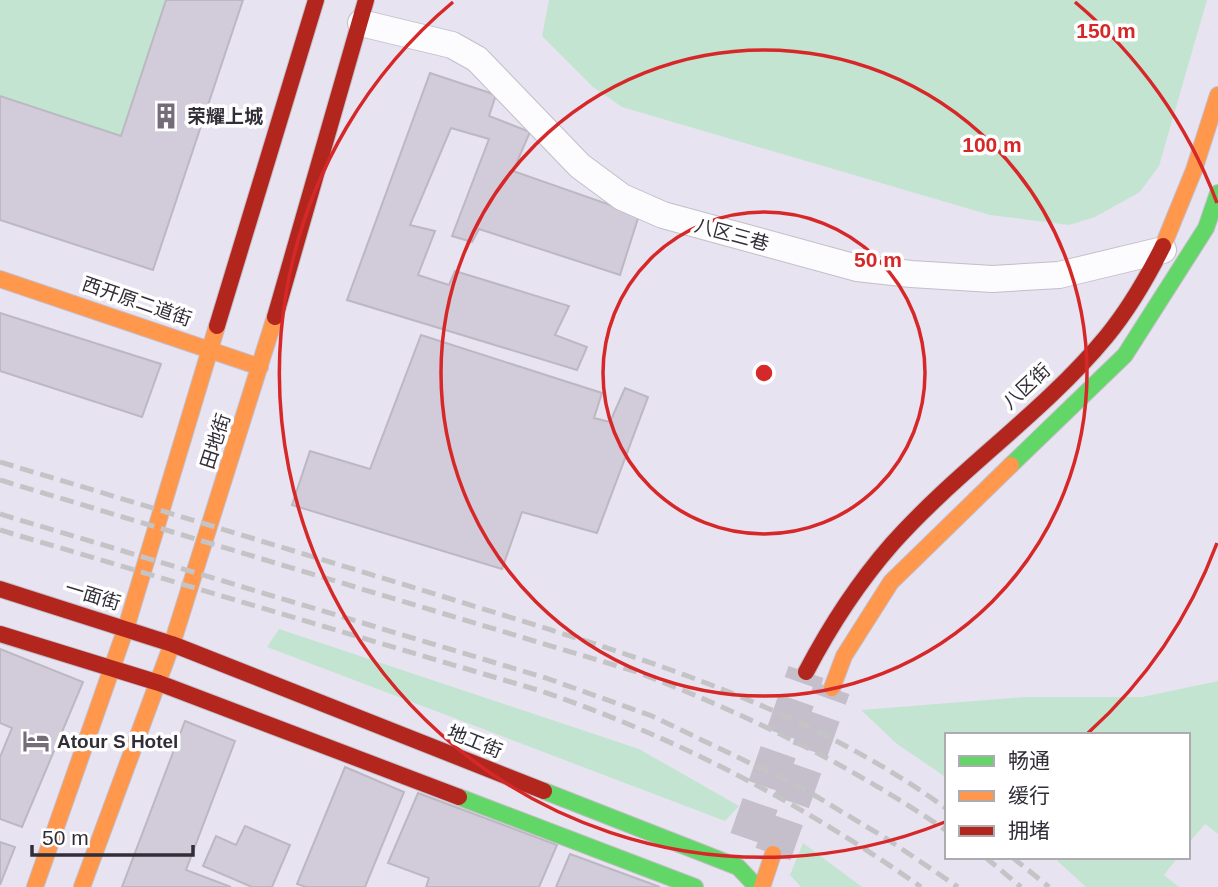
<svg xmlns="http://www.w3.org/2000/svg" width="1218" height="887" font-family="Arial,'Noto Sans SC',sans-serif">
  <rect width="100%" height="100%" fill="#e8e3f0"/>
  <path fill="#c4e4d2" d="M0,0H166L121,136L0,96Z
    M549,0H1207L1159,166L1140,192L1095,217L1069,225L990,215L622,107L593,87L542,36Z
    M279,629L639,749L739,806L725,821L267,647Z
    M1218,681V834L1205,824L1188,844V735H947V778L897,744L861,710L1025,697H1142Z
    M803,843L862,887H801L790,875Z
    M1053,857H1178L1164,875L1179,887H1086Z"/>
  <path fill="#d1cbda" stroke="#bcb8c2" stroke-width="2" d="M166,0H243L153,270L0,220V96L121,136Z
    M430,73L496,95L489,116L530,132L513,171L639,215L620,275L479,229L472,242L452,236L489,139L451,128L410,225L435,231L418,275L449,285L455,271L569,306L555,335L587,347L577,370L347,300Z
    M0,313L161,364L142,417L0,371Z
    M421,335L602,393L594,418L610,422L625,388L648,397L597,533L522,512L502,569L292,505L310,451L370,469Z
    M0,649L83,682L22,827L0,819V757L12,728L0,723Z
    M185,721L235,741L186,870L231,887H122Z
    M345,767L404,792L365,887H306L297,884Z
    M418,793L557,845L539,887H426L429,878L388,863Z
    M245,826L290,845L272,887H252L203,866L216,836L236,845Z
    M0,842L15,847L0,885Z
    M570,854L660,887H556Z"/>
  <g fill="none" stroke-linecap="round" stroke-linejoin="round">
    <path stroke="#c4bfcb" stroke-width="37" stroke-dasharray="37 18" stroke-linecap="butt" d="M748,839L806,672
      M773,854L832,688"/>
    <g stroke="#c3bec9" stroke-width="28">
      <path id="street" d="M361,23L452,45L477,59L580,166L622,197L663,215L857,268L911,274L992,279L1059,275L1163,250"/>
    </g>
    <g stroke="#c3bec9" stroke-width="18">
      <path id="fast" d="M1011,465L1125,355L1206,228L1218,193
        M544,791L738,867L757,887
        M459,797L695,887"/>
    </g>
    <g stroke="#c3bec9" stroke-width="18">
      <path id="slow" d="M1163,246L1194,170L1218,95
        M0,279L260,367
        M832,688L844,656L891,582L1011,465
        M35,887L126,628L217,326
        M82,887L172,644L275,317
        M762,887L773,854"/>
    </g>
    <g stroke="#c3bec9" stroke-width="18">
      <path id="jam" d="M275,317L366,0
        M217,326L316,0
        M0,589L172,644L544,791
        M0,634L159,683L459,797
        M806,672C830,626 857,584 892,544C958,470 1043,413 1106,337C1129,309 1147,278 1163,246"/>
    </g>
    <use href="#street" stroke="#fcfbfd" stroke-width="26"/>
    <use href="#fast" stroke="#63d668" stroke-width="16"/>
    <use href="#slow" stroke="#ff974d" stroke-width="16"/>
    <use href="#jam" stroke="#b3261e" stroke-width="16"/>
    <path stroke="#c4c4c6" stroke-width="5" stroke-dasharray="14 7" stroke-linecap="butt" d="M0,462C150,507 301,553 451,599C622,652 800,702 947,809
      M0,480L634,671C745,713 849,764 947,831
      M0,514L546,678L652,716L804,789L887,839L958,887
      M0,530L541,691C678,738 803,804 921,887
      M985,857L1021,887
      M1012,857L1049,887"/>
  </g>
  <g fill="none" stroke="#d62828" stroke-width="3.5">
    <circle cx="764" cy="373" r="161"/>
    <circle cx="764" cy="373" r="323"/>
    <path d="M1217 543A484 484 0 0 1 1088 733M945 822A484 484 0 0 1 453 2M1075 2A484 484 0 0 1 1217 203"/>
  </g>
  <defs>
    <g id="building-bare" transform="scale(2.1)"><path d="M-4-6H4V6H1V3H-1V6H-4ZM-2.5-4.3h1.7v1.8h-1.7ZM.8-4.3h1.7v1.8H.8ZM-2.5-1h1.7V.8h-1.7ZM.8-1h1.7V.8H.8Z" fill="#726d78" stroke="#fff" stroke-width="2.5" paint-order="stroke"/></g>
    <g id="hotel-bare" transform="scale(2.1)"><path d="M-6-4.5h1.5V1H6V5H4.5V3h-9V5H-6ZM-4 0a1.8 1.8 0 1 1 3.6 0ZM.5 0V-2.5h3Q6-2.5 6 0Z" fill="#726d78" stroke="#fff" stroke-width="2.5" paint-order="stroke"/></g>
  </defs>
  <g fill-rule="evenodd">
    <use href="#building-bare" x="166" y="116"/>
    <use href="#hotel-bare" x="36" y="741"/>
  </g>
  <g text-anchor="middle" stroke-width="7" stroke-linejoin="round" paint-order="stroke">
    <g font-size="19" font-weight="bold" fill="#322e37" stroke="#fff" text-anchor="start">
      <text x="187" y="123">荣耀上城</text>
      <text x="57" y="748">Atour S Hotel</text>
    </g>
    <g font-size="19" fill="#322e37" stroke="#fff">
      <text transform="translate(732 234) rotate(15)" y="7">八区三巷</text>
      <text transform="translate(137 301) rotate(19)" y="7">西开原二道街</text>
      <text transform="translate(1026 386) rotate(-43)" y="7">八区街</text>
      <text transform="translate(215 441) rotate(-72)" y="7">田地街</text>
      <text transform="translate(93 595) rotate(17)" y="7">一面街</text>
      <text transform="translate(475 741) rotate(22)" y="7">地工街</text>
    </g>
  </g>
  <circle cx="764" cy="373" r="10" fill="#d62828" stroke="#fff" stroke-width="3.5"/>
  <g font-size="21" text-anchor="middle" font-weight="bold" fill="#d62828" stroke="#fff" stroke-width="7" stroke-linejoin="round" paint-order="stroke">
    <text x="1106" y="38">150 m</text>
    <text x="992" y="152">100 m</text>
    <text x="878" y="267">50 m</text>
  </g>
  <rect x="945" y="733" width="245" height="126" fill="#ffffff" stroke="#adabaf" stroke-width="2"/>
  <rect x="959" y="756" width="35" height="10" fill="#63d668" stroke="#adabaf" stroke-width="2"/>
  <text x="1008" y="768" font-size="21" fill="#322e37">畅通</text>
  <rect x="959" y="791" width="35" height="10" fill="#ff974d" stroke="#adabaf" stroke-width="2"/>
  <text x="1008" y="803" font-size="21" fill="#322e37">缓行</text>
  <rect x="959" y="826" width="35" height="10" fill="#b3261e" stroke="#adabaf" stroke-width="2"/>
  <text x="1008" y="838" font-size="21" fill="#322e37">拥堵</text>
  <path d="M32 845v10h161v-10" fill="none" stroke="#322e37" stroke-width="3.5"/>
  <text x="42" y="845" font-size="21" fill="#322e37" stroke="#ffffff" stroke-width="5" paint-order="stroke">50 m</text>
</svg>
